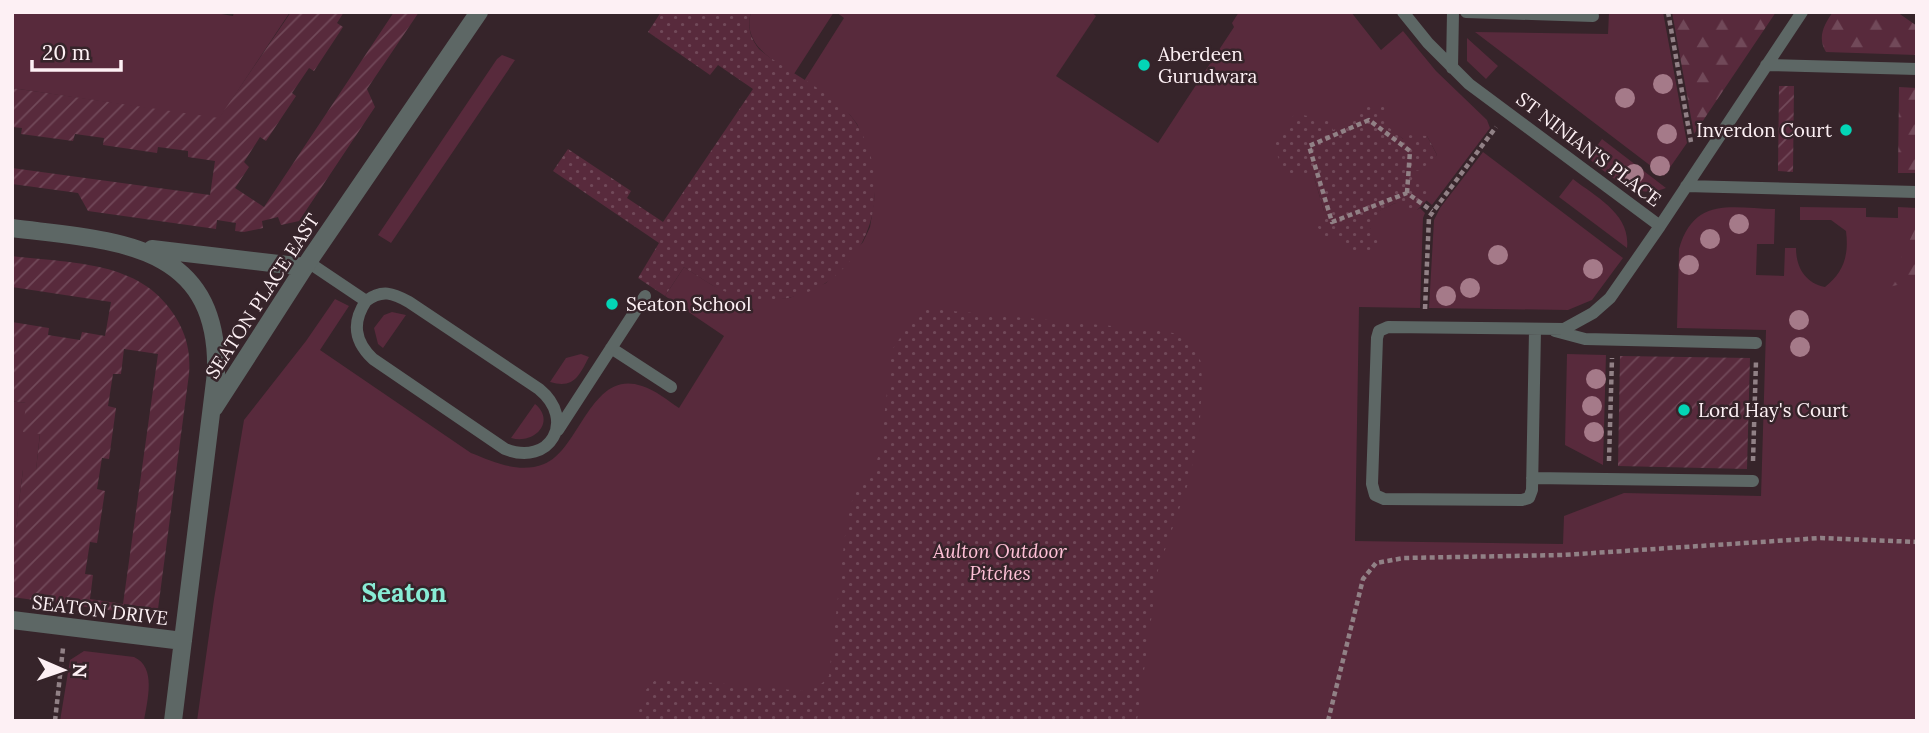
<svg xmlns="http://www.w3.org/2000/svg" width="1929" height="733" font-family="Lora,serif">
  <defs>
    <pattern id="forest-firs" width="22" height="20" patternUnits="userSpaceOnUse" patternTransform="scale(1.75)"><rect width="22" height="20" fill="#582a3c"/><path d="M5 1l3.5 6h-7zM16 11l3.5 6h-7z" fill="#714959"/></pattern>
    <pattern id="park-dots" width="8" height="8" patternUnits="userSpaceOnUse" patternTransform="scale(1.75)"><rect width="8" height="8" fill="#582a3c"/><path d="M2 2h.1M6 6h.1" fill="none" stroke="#714959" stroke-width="1.8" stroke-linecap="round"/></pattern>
    <pattern id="garden-furrows" width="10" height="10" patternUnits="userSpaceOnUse" patternTransform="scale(1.75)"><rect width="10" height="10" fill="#582a3c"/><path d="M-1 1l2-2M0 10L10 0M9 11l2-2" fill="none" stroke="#714959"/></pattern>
  </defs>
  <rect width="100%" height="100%" fill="#36242a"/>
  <path fill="#582a3c" d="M12,12H210L233,16L234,12H290L219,119L12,88Z
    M751,12H834L794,74C771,59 742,44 751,12Z
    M836,12H1091L1096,16L1056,76L1158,143L1234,27L1232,23L1239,12H1351L1381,50L1403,31L1436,71L1487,120L1490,128L1432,205L1426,200L1430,196L1414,176L1415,170L1437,155L1427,136L1403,139C1379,120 1361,119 1333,131L1314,177L1324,211L1370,229L1377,212L1395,203L1417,210L1420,208L1425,213L1423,218L1420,308L1359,307L1355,541L1563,544L1564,516L1624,493L1761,496L1766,330L1677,328L1679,249C1694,196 1732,208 1775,209L1774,244H1757L1756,275L1784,276L1785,248H1796C1796,267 1805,283 1825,287C1844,272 1849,255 1846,231L1831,220H1800V207L1866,208V217L1898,218V207L1917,208V721H197L214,599L244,420L306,341L335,299L349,306L320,350L471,453C494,462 519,474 544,464C580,450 591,368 642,386C655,390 667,400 679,408L724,336L665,296L684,267L712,285L736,295L761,299L789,298L826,283L863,242L870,227L875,195L868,150L857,124L850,115L804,81L844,18Z
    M1609,12H1663L1687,143L1664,176L1475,32L1608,34Z
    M1467,38L1498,66L1486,79L1467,61Z
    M502,55L515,60L391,243L378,235L497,59Z
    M1602,139L1666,188C1636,201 1610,176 1588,158Z
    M1483,152L1623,258L1592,300L1568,310L1429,308L1434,220L1440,208Z
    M1573,179C1596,197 1631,214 1627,248L1559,197Z
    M392,312L406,315L383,348L378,344L374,328L384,315Z
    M581,354L589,357C579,376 574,389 550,382L566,358Z
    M1567,354L1606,355L1603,465L1565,445Z
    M12,401L26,403L40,433L36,471L23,470L12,559Z
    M535,404C556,421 535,445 511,438Z
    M84,651L134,657C157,667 147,701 144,721H60L70,660Z"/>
  <path fill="url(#forest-firs)" d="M1672,12H1776L1694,134Z
    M1833,12H1897L1917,26V55L1826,52C1817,38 1824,24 1833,12Z
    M1899,87L1917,88V173H1898Z
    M1917,225V285H1897L1877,290L1901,258Z"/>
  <path fill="url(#park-dots)" d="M661,12H751C747,26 750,38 759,49C786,72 838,94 856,123C908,207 848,315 746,298C722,294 704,280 684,267L665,296L638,278L659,243L553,171L568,149L631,191L627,198L663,222L753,89L718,65L710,75L648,32Z
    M1363,103L1383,104L1390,122L1387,126L1403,139L1407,135L1427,136L1437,155L1421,170L1415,171V176H1421L1431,196L1417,210L1404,209L1395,203L1378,212L1379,218L1370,229L1378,242L1368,254H1348L1339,238H1324L1316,224L1324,211L1314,177L1285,174L1272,142L1295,114L1328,119L1333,130L1352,123L1351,117Z
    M920,308L1144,329L1173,333L1186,340L1197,350L1201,363L1202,382L1200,419L1190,478L1158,570L1137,721H636L645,691L655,680H681L802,691C814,689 821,686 829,676L847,518L855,491L864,476L875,465L880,452L892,350Z"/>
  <path fill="url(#garden-furrows)" fill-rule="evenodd" d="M291,12H344L337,23L343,27L314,71L309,68L292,93L296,96L266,141L260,137L244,162L249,167L235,188L264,207L394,12H419L367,89L375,107L299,221L281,225L278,217L262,221L263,228L244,232L235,231L236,223L217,220L216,229L88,211L78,193L12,184V168L210,195L215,161L188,157V151L158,147L157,153L103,145L104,138L75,134L73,141L21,134L22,128L12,127V88L219,118Z
    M1779,86H1794L1793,172L1778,171Z
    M12,256C66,263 135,260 170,309C185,329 191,349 189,374L158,609L124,604L123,612L12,597V558L23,470H36L40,434L23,432L26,403L12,401V322L49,328L48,335L80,340L82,332L105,336L111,302L12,287ZM124,349L158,354L123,604L90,599L93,575L85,574L90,542L97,543L105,491L97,489L102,458L109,459L116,408L108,406L113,374H121Z
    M1620,356L1750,358L1747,469L1618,466Z"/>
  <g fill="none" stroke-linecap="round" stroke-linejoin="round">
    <path stroke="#918186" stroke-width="4.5" stroke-dasharray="5 3.5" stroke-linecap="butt" d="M1668,12L1691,142
      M1407,193L1410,151L1369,120L1309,146L1332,222L1407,193L1432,211
      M1425,309L1429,217L1496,127
      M1609,461L1612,358
      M1753,461L1756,361
      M55,721L63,648
      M1328,721L1363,579L1376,563L1404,558L1563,555L1821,538L1917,542"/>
    <path stroke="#5d6765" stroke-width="12" d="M1403,12L1428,43L1469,84L1660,226L1802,12
      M1466,12L1593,16
      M1766,65L1917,69
      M1452,68L1453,12
      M1686,186L1917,192
      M308,262L366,301C382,289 393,293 409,302L539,389C577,420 550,467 505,449L373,359C354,341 352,322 366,301
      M1535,330L1532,490L1529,498L1522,500L1384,499L1375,495L1372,484L1377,338L1379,331L1388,327L1564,329L1593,313L1610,298L1660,226
      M1555,331L1585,339L1756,343
      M611,348L671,387
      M558,430L645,296
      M1532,478L1753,481"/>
    <path stroke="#5d6765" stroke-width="18" d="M12,228C112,241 220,240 216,373L173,721
      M152,249L305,267
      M214,408L308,262L479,12
      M12,620L183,641"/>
  </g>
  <g fill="#a57a89">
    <circle cx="1663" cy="84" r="10"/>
    <circle cx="1625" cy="98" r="10"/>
    <circle cx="1667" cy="134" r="10"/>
    <circle cx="1660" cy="166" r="10"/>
    <circle cx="1634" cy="174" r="10"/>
    <circle cx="1739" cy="224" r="10"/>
    <circle cx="1710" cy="239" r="10"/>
    <circle cx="1498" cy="255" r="10"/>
    <circle cx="1689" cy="265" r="10"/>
    <circle cx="1593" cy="269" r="10"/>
    <circle cx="1470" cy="288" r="10"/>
    <circle cx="1446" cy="296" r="10"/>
    <circle cx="1799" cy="320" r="10"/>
    <circle cx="1800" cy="347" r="10"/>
    <circle cx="1596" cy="379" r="10"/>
    <circle cx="1592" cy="406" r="10"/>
    <circle cx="1594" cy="432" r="10"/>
  </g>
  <g fill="#03d5b6" stroke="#36242a" stroke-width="2.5">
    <circle cx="1144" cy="65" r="7"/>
    <circle cx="1846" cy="130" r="7"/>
    <circle cx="612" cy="304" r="7"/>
    <circle cx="1684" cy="410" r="7"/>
  </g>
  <g text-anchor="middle" stroke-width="5" stroke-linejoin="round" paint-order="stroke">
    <g font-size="19" fill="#fdf0f4" stroke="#36242a" text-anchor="start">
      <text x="1158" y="61">Aberdeen<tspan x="1158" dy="22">Gurudwara</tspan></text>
      <text x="1832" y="137" text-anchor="end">Inverdon Court</text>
      <text x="626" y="311">Seaton School</text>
      <text x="1698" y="417">Lord Hay's Court</text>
    </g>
    <g font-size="19" fill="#fdf0f4" stroke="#36242a">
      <text transform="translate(1589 149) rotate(37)" y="7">ST NINIAN'S PLACE</text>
      <text transform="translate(262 296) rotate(-57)" y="7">SEATON PLACE EAST</text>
      <text transform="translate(100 610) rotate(7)" y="7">SEATON DRIVE</text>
    </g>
    <g font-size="19" font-style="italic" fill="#ffc1d7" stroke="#36242a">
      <text x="1000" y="558">Aulton Outdoor<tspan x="1000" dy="22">Pitches</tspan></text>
    </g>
    <g font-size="26" font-weight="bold" fill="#88ecd5" stroke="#36242a">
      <text x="404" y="602">Seaton</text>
    </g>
  </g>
  <rect width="1929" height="733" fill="none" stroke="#fdf0f4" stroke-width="28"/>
  <g transform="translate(63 670) rotate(92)" stroke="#36242a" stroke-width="5" paint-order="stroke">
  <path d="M0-5L12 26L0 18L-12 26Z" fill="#fdf0f4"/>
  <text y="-10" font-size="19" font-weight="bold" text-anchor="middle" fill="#fdf0f4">N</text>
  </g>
  <path d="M32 60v10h89v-10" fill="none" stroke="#fdf0f4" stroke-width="3.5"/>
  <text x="42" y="60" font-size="21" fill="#fdf0f4" stroke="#36242a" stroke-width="5" paint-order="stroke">20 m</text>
</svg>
